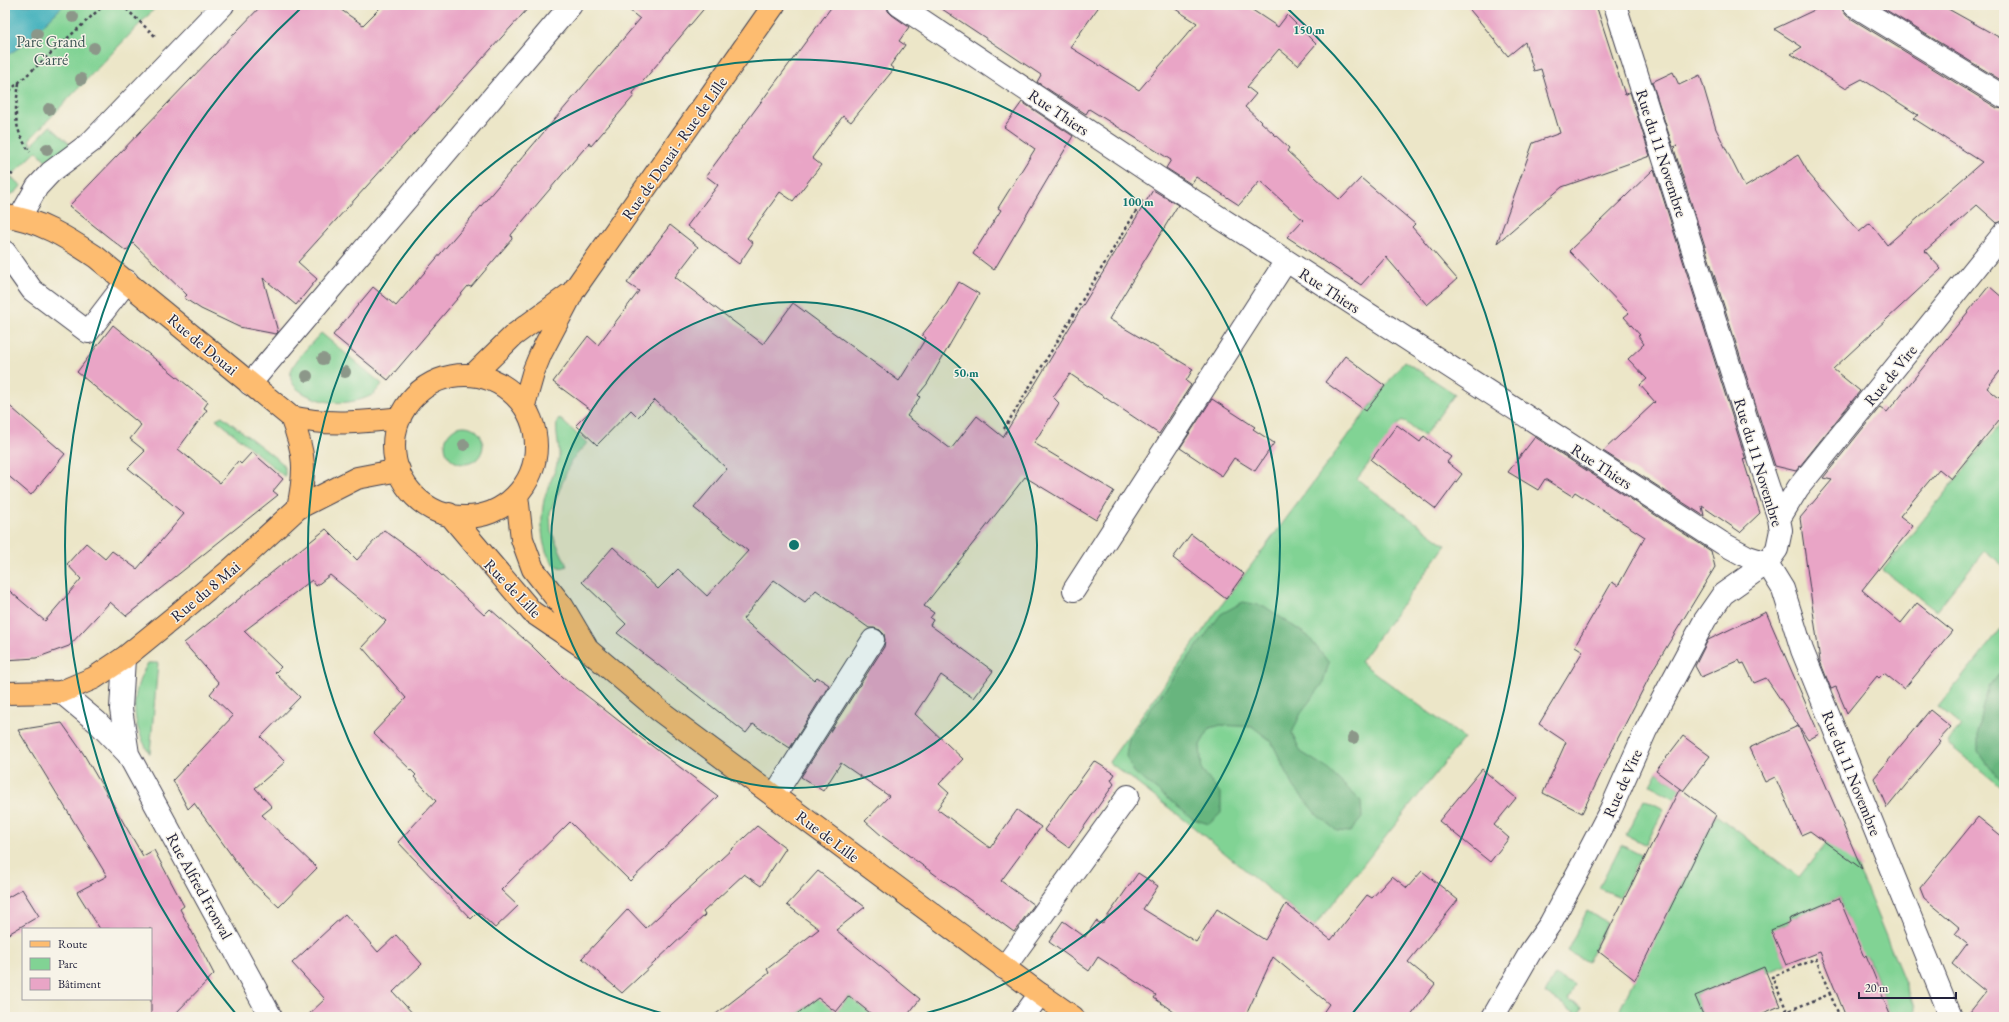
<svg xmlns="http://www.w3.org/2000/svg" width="2009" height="1022" font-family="'EB Garamond',serif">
  <rect width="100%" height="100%" fill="#f7f3e8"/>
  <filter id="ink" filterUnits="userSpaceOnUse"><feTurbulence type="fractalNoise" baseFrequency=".025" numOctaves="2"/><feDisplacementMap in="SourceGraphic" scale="8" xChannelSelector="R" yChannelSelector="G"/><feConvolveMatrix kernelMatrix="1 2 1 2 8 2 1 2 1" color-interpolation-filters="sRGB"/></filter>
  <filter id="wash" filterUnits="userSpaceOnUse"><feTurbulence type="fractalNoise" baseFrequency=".012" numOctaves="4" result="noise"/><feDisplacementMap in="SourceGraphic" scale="16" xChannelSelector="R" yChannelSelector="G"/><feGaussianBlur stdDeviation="0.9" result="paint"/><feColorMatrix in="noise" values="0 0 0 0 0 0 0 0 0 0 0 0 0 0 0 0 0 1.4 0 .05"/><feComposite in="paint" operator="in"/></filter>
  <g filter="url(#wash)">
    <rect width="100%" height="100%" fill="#ece6c8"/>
    <path fill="#81d394" stroke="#527a68" d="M5,5H158L29,140L32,145L50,126L71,145L46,161L37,151L10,177L19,183L21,186L16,192L5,197Z
      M321,333L382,384C379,388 376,392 372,395C361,401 343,404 330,402C316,400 286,390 291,372C293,361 313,342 321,333Z
      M1404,361L1455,394L1424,436L1402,420L1357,479L1446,545L1360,662L1464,738L1314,927L1186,821L1109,762L1214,615Z
      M222,416L282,463L285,469V477L216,419Z
      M559,418L587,443L571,461L550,513L551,531L567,566L562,568C538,562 540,514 545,496C549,483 556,471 559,457C560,447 553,425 559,418Z
      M2004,419V567L1984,551L1936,611L1883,570Z
      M445 445a19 19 0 1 1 38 0a19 19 0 1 1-38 0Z
      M2004,625V789L1947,743L1961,726L1938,707Z
      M148,663H158L150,754C131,724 129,694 148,663Z
      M1657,772L1693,798L1689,806L1650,785Z
      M1644,799L1664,809L1646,845L1626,835Z
      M1716,815L1799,877L1826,843L1848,844L1915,1007V1014L1912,1017H1891L1867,956L1863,957L1839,898L1789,919L1790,922L1772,930L1786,965L1767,973L1764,967L1695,996L1704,1017H1616Z
      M1621,845L1641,855L1620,897L1599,888Z
      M1587,911L1607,922L1587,962L1567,951Z
      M1555,975L1575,985L1568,1000L1582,1007L1579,1015L1545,993Z
      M849,996L875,1017H793L819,997L836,1012Z"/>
    <path fill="#68b57e" stroke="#456c5c" d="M1243,602L1264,606L1308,636L1329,663L1322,685L1302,711L1292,733L1301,752L1325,767L1361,801L1362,818L1350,832L1337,831L1317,815L1294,787L1271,741L1253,727L1221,725L1210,728L1200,745L1202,771L1221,794V813L1209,824L1193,819L1134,772L1126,756L1129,738L1221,614Z
      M2004,668V781L1991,769L1978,751V730L1982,708L1989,687Z"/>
    <path fill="#41b0bc" stroke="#32697c" d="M5,5H64L21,46L5,57Z"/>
    <g id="blocks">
      <path fill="#e9a5c6" d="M262,5H334L363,25L383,5H531L298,262L317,279L296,305L263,278L278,332L276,334L239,327L201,309L184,298L187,295L133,243L126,251L69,206Z
        M623,5H707L633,93L634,96L591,146L589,143L511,235L512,239L471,287L468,286L388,380L333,335L373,287L396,306L640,19Z
        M833,5H887L888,11L892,15L909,27L899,41L905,45L890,66L894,69L851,122L843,116L812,158L821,165L793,201L780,192L747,238L753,243L739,264L687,226L718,185L706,176Z
        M936,5H1100L1070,47L1139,90L1197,23L1169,5H1245L1278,27L1287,15L1316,44L1298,65L1279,49L1247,87L1256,94L1245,107L1289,148L1287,151L1340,200L1361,178L1415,224L1412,227L1457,279L1427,305L1386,257L1361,285L1287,237L1303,220L1260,181L1239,205L1196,177L1191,184L1166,168L1171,160L1089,109L1086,114L1037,82L1041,75Z
        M1466,5H1596L1625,95L1630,92L1650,156L1562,187L1497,243L1533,143L1560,133L1541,69L1534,71L1525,42L1508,56Z
        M1825,5H1842L1843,11L1847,16L1997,108L2004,109V221L1997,223L1977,205L1925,251L1941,269L1833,369L1860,391L1796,471L1775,466L1674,149L1677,146L1673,147L1652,82L1673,72L1679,85L1700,75L1716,129L1745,187L1798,155L1809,174L1859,232L1870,223L1887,245L1982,162L1913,118L1918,115L1862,79L1845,88L1791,54L1802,47L1774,29Z
        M1878,5H1941L2004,40V82Z
        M1022,102L1073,136L994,270L973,254L1001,210L998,208L1035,149L1004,127Z
        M1654,169L1746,460L1743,459L1760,513L1740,532L1702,506L1704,516L1603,451L1655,402L1640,385L1647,379L1628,359L1644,344L1638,336L1640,335L1624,317L1629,313L1569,251Z
        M1153,190L1178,205L1109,319L1193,369L1186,381L1191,385L1159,434L1070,374L1053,397L1059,403L1034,443L1114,491L1096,520L1025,477L924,606L934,613L930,618L933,620L930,625L993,671L973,698L941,675L915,714L963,759L939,784L949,793L937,809L990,848L1017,810L1041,827L1001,881L1034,905L1014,932L882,836L865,821L889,796L841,763L823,791L801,777L884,647L885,640L884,634L880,630L874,628H869L816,590L805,602L774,580L743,619L814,680L817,677L829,685L790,748L753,724L746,733L617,633L626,624L582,582L613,547L658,589L678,569L707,596L748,551L694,508L727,469L655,400L638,417L631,410L597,445L576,425L591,410L553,382L588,336L598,345L639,291L627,283L670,225L698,247L675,277L763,344L793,303L899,381L926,338L922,335L946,304L959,282L979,294L927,384L918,395L920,397L907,416L951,449L977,416L1003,437Z
        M1989,286L2004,299V366L1987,388L2004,402V414L1951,479L1939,469L1900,516L1913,526L1862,590L1901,623L1917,603L1952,631L1904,689L1884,673L1879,678L1877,676L1847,713L1836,687L1831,689L1820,661L1800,518L1832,480L1823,478L1880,407L1887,412Z
        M113,325L208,402L204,408L207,410L178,449L220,483L238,461L241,464L252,452L283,479L273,491L278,495L126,616L110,602L69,646L36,658L5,660V587L45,621L81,579L67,564L86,543L105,559L112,551L137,569L184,514L128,468L145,451L130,439L141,425L77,372Z
        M1345,356L1385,386L1366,411L1325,382Z
        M1212,399L1255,427L1253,429L1274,443L1255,471L1234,458L1222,476L1180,448Z
        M5,402L65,454L31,495L5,473Z
        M1397,425L1420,442L1424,436L1451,457L1447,462L1462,474L1436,509L1371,460Z
        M1535,437L1711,551L1715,567L1655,666L1618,738L1582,813L1543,793L1566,742L1539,724L1583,651L1575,646L1612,582L1618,586L1645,537L1575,492L1572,496L1545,479L1538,490L1508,472Z
        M326,529L357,560L384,530L425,560L484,615L490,609L532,646L563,677L619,721L718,796L630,881L570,822L501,890L518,906L495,928L478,912L471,919L398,842L436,801L414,777L416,775L373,733L406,698L362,647L386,621L330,575L316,586L312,580L244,631L281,667L275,673L300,697L261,737L285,762L255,788L272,807L262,815L317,868L279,907L247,877L194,803L188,809L173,780L233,716L210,694L219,683L184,643Z
        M1191,534L1244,574L1226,599L1173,558Z
        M1766,612L1819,734L1808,740L1766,678L1754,683L1744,663L1741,664L1739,660L1701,677L1695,666L1708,640Z
        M1930,710L1951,727L1939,740L1941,742L1887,808L1874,778Z
        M62,723L83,753L143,856L154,850L184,906L180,909L214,974L172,1017H151V929H100L77,892L107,876L18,730Z
        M1798,726L1821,774L1862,869L1810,831L1801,835L1775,777L1765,782L1749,748Z
        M1683,736L1710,756L1683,791L1656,771Z
        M1094,761L1115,774L1111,780L1114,784L1069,848L1044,830Z
        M1482,769L1516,798L1494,825L1509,838L1490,862L1439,821Z
        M1680,788L1716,815L1635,980L1598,951Z
        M1978,817L2004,838V1017H1966L1986,992L1952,964L1967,944L1955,934L1960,928L1924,898L1920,888Z
        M757,826L786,848L761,886L744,874L703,912L705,915L622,993L582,958L628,909L646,928Z
        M818,871L865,907L836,930L920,999L906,1017H875L849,996L836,1012L818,998L793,1017H712L769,973L767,969L819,929L787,905Z
        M1422,871L1458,900L1408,962L1435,984L1410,1017H1320L1329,1004L1273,957L1245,1017H1181L1154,998L1156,995L1098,957L1089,971L1049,942L1063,921L1085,937L1096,921L1102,924L1138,873L1158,886L1143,909L1196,942L1217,909L1265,940L1286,904L1331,940L1367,895L1372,898L1392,876L1407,888Z
        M22,889L39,916L5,936V899Z
        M1839,898L1864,957L1866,955L1891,1017H1846L1820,952L1786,965L1771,930L1790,922L1789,919Z
        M345,914L378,952L396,935L422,964L393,992L416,1017H306L325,999L292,963Z
        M1764,967L1780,1006L1754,1017H1704L1695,996Z"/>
    </g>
  </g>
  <g filter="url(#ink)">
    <use href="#blocks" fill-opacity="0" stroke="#403f50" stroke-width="1"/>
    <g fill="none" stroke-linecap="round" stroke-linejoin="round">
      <g stroke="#403f50" stroke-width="24">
        <path id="minor" d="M899,5L1157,177L1722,543L1748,557L1767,563
          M1854,5L2004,97
          M20,217L37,187L51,172L91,142L223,5
          M5,252L32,290L88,332L127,281
          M250,384L571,5
          M1779,519L1798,488L2004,233
          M1767,563L1783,589L1802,650L1951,1017
          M1074,590L1286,261
          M124,658L121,709L128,754
          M61,692L97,722L128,754L271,1017
          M774,796L873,640
          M1004,968L1128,796
          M1023,1017L1040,994
          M1493,1017L1531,951L1550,924L1583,863L1611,809L1646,730L1705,620L1723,594L1767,563L1777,549L1781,530L1779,519L1763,471L1615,5"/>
      </g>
      <g stroke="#403f50" stroke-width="24">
        <path id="major" d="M5,216C38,219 69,239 96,257L291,417C327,426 363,422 400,418
          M473,375L514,335L570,294
          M394 446a71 71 0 1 1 142 0a71 71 0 1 1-142 0Z
          M524,405L534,370L541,353L574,290L774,5
          M291,417C305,453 306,470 298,508
          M517,495L522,539L533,569L563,607L586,646
          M449,514L532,612L588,650L660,711L1040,994L1073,1017
          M5,693L61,692L94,678L124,658L178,614L228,572L298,508L357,478L399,470"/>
      </g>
      <path stroke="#403f50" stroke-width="2.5" stroke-dasharray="3 3" stroke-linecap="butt" d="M122,5L155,36
        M19,83C15,111 12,127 30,152
        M5,95L104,5
        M5,171L13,175
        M1004,429L1143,200
        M1787,1011L1772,977L1816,959L1830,994
        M1773,1017L1830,994L1840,1017"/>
      <use href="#minor" stroke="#fff" stroke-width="22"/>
      <use href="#major" stroke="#fdbc70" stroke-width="22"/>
    </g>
    <g fill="#8c9789">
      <circle cx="73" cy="17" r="6"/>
      <circle cx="37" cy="34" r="6"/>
      <circle cx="94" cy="48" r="6"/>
      <circle cx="81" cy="79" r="6"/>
      <circle cx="49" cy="109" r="6"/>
      <circle cx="47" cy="149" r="6"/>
      <circle cx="323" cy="359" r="6"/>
      <circle cx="345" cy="372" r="6"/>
      <circle cx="307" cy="376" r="6"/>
      <circle cx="464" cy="445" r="6"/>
      <circle cx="1353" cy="738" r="6"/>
    </g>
  </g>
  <circle cx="794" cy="545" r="243" fill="#0f766e" fill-opacity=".12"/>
  <g fill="none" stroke="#0f766e" stroke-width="2">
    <circle cx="794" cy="545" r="243"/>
    <path d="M676 1017A486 486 0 1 1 912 1017"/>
    <path d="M236 1014A729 729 0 0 1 301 8M1287 8A729 729 0 0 1 1352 1014"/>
  </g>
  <g text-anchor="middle" stroke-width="3" stroke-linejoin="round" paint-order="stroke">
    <g font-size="16" fill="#3e5756" stroke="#f7f3e8">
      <text x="51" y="47">Parc Grand<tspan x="51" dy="18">Carré</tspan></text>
    </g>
    <g font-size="16" fill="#22223b" stroke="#f7f3e8">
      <text transform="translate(1059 112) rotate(34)" y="6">Rue Thiers</text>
      <text transform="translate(674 148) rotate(-55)" y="6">Rue de Douai - Rue de Lille</text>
      <text transform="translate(1662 153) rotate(72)" y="6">Rue du 11 Novembre</text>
      <text transform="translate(1330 290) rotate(33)" y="6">Rue Thiers</text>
      <text transform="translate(203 344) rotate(40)" y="6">Rue de Douai</text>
      <text transform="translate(1890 375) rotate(-51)" y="6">Rue de Vire</text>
      <text transform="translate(1759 462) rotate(73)" y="6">Rue du 11 Novembre</text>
      <text transform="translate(1602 466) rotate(33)" y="6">Rue Thiers</text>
      <text transform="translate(513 588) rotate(46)" y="6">Rue de Lille</text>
      <text transform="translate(205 591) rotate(-40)" y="6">Rue du 8 Mai</text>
      <text transform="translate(1852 773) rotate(68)" y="6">Rue du 11 Novembre</text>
      <text transform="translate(1622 783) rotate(-66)" y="6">Rue de Vire</text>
      <text transform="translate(828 836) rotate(37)" y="6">Rue de Lille</text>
      <text transform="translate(200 886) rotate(61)" y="6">Rue Alfred Fronval</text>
    </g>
  </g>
  <circle cx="794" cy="545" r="6" fill="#0f766e" stroke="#f7f3e8" stroke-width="2"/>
  <g font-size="12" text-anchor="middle" font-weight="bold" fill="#0f766e" stroke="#f7f3e8" stroke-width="3" stroke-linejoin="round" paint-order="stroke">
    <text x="1309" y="34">150 m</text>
    <text x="1138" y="206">100 m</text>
    <text x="966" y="377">50 m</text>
  </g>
  <rect width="2009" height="1022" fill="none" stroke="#f7f3e8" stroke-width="20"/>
  <rect x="22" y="928" width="130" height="72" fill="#f7f3e8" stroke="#a29fa3"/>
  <rect x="30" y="941" width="20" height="6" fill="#fdbc70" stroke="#a29fa3"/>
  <text x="58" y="948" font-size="12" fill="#22223b">Route</text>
  <rect x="30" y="958" width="20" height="12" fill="#81d394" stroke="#a29fa3"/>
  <text x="58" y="968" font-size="12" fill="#22223b">Parc</text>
  <rect x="30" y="978" width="20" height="12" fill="#e9a5c6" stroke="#a29fa3"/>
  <text x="58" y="988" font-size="12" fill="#22223b">Bâtiment</text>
  <path d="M1859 992v6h97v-6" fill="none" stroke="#22223b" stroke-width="2"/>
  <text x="1865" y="992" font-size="12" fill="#22223b" stroke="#f7f3e8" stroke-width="3" paint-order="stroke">20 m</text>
</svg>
